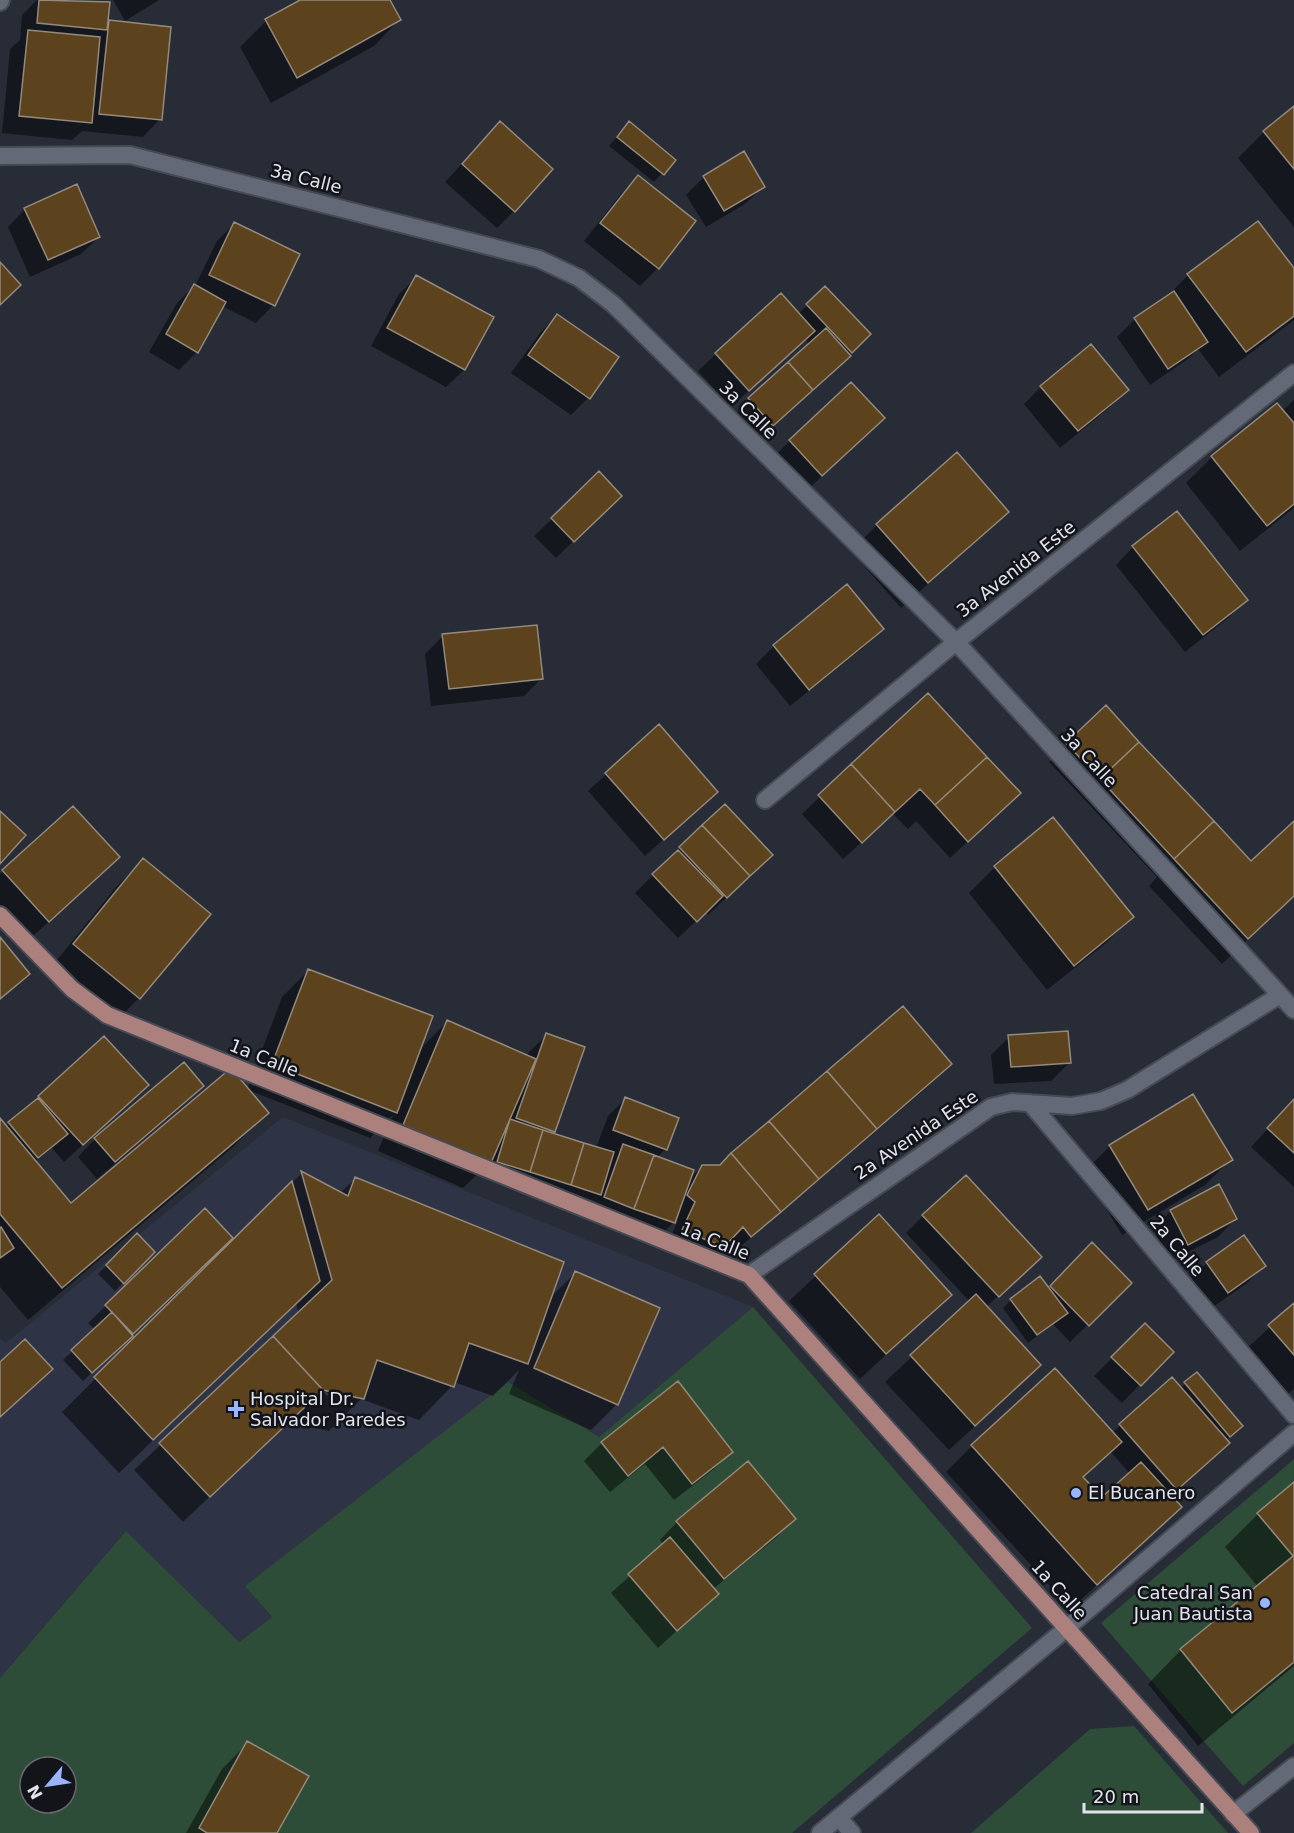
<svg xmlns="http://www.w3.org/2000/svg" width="1294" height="1833" font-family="'DejaVu Sans',sans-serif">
  <rect width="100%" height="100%" fill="#272c37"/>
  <path fill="#2e3445" d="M283,1117L753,1307L599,1437L245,1586L272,1617L238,1642L126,1531L0,1678V1338L6,1343Z"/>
  <path fill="#2e4d39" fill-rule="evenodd" d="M753,1307L1032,1628L792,1833H0V1678L126,1531L239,1642L272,1617L245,1586L508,1382L599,1437ZM30,1767H66V1803H30Z
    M1294,1459L1293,1556L1180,1649L1232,1713L1294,1662V1743L1243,1786L1101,1623Z
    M1134,1726L1228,1833H971L1090,1729Z"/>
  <path fill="#0007" fill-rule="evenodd" d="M37,0H72L108,3L106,22L169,28L160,119L143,137L82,131L72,140L2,133L10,49L20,40L22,15Z
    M113,0H159L125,21Z
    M303,0H389L399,20L374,46L271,103L240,47L266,21Z
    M1294,108V227L1238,158L1264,132Z
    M629,123L674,160L654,182L609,146Z
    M483,141L514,211L497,228L445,182Z
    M743,153L763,187L745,204L706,227L686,195L704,177Z
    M638,177L694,221L658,268L640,286L584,241L620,195Z
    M25,209L99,237L81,254L30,277L8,227Z
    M234,224L273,305L256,323L222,306L197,352L179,370L149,352L177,303L194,286H195L217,241Z
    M1294,271V320L1219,377L1198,349L1188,359L1150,385L1117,337L1135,319L1164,300L1188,275Z
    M417,277L492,318L464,370L446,387L371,346L399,294Z
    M825,288L869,334L831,373L754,442L732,417L810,345L805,339L731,407L698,371L716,354L798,314Z
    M557,315L588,398L571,415L511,373L540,333Z
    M851,384L865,436L804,493L772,458Z
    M1041,387L1127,390L1109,408L1060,448L1024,404Z
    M1294,400V508L1240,551L1186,483L1212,457L1277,405L1282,411Z
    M957,454L1007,511L981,537L901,608L851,551L877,525Z
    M602,513L556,558L534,536L552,519Z
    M1133,547L1246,600L1228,618L1185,652L1116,565Z
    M847,586L882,629L864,647L790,706L756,664L774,646Z
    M443,636L542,678L524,696L431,706L425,654Z
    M1106,708L1251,864L1294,823V895L1222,964L1149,886L1157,877L1049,762Z
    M659,726L716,792L645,856L588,791Z
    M852,765L1001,811L950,858L916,821L908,829L893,814L843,859L802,814Z
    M725,806L753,873L708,915L706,912L678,938L635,893L680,848Z
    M73,808L100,875L31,938L0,905V874Z
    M1053,819L1132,917L1106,943L1047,990L969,893L995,867Z
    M143,860L209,914L139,998L113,1024L48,971L117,886Z
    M308,971L419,1050L447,1022L527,1057L529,1052L547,1035L554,1131L551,1134L596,1148L608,1116L625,1099L665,1149L657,1158L689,1180L702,1166H721L950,1064L924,1090L733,1253L725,1244L705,1264L666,1248L678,1220L675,1218L674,1222L656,1240L513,1190L517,1179L490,1170L493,1159L463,1188L378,1151L393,1115L370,1138L248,1090L267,1113L233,1147L28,1320L0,1287V1121L5,1127L39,1097L129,1102L64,1162L52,1148L35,1162L71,1205L247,1090L282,997Z
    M1009,1037L1069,1063L1051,1081L994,1084L991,1055Z
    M184,1064L202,1086L184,1104L97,1179L78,1157L95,1139Z
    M1294,1100V1187L1251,1147Z
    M1110,1146L1231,1159L1205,1185L1122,1235L1084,1172Z
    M302,1173L340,1193L355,1179L549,1299L575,1273L617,1404L591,1430L509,1394L519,1370L493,1396L454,1382L452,1386L419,1420L361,1399L329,1431L288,1422L183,1522L134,1470L273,1338L327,1396L329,1394L275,1336L299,1314L296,1303L119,1473L62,1412Z
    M205,1210L213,1256L83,1381L63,1360L95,1330L88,1323Z
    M1171,1211L1235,1219L1218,1237L1170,1261L1153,1229Z
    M923,1216L1022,1274L986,1307L1013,1391L949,1450L885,1382L970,1302L906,1233Z
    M879,1217L950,1295L860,1379L789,1301Z
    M137,1235L153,1252L115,1291L98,1274Z
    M1092,1244L1130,1283L1070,1342L1053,1324L1028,1343L1003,1308L1011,1300L1048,1289Z
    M1207,1263L1264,1266L1246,1284L1210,1309L1189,1280Z
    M1294,1305V1389L1283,1398L1243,1352Z
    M1145,1325L1171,1352L1122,1403L1094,1376Z
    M1172,1379L1180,1389L1185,1384L1232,1435L1226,1440L1210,1460L1170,1496L1180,1507L1071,1609L946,1472L972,1446L1112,1433ZM1110,1451L1130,1474L1102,1499L1082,1478Z
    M678,1384L731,1452L714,1469L674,1500L645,1464L610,1492L584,1461L602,1443Z
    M1294,1484V1666L1198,1746L1148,1684L1181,1650L1258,1587L1225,1547L1258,1514Z
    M794,1519L777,1537L713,1589L717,1594L658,1648L611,1593L664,1545L660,1540L677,1522Z
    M248,1743L275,1833H186L222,1769Z"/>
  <path fill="#5d421e" stroke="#93897c" stroke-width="1.5" d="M39,0L110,2L107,30L37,23Z
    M300,0H390L401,20L297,78L265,19Z
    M109,20L171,27L162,120L99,114Z
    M28,30L100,37L92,123L19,116Z
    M1294,106V169L1263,131Z
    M500,121L553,169L515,212L462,164Z
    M629,121L676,160L664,175L617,137Z
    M744,151L765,187L724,211L703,176Z
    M638,175L696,221L659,269L600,223Z
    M77,184L100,237L48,260L24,208Z
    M1258,221L1294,268V316L1246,352L1187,274Z
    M234,222L300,254L275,306L209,275Z
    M0,262L21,285L0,305Z
    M416,275L494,317L465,370L387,328Z
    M194,284L226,302L198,353L166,334Z
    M825,286L871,334L852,353L806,304Z
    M1174,291L1208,342L1168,369L1134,318Z
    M781,293L815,331L749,391L715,353Z
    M557,314L619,357L590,399L528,355Z
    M826,328L851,356L813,390L788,362Z
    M1091,344L1129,390L1078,431L1040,386Z
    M788,362L813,390L773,426L748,398Z
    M851,382L885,418L822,476L789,440Z
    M1277,403L1294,423V504L1267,526L1211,456Z
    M957,452L1009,512L928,583L876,524Z
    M599,471L622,496L574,542L551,518Z
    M1177,511L1248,600L1203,635L1132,546Z
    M847,584L884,629L809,690L773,645Z
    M537,625L543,679L449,689L442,634Z
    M928,693L987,757L935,805L920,789L895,812L851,764Z
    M1106,705L1139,742L1100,779L1066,743Z
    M659,724L718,792L664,840L605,773Z
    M1139,742L1214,821L1174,859L1100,779Z
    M987,757L1021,793L968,842L935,805Z
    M851,764L895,812L862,843L818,795Z
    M725,804L773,855L750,876L702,825Z
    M73,806L120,857L49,922L2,870Z
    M0,811L26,835L0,864Z
    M1053,817L1134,917L1074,966L994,866Z
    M1214,821L1251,861L1294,821V896L1248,939L1174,859Z
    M702,825L750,876L727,898L679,847Z
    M678,850L723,896L697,922L652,874Z
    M143,858L211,914L140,999L73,944Z
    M0,937L30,974L0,999Z
    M308,969L433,1016L397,1113L272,1064Z
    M903,1006L952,1064L877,1129L827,1071Z
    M447,1020L536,1059L491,1163L403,1125Z
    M1068,1031L1071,1063L1011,1067L1008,1035Z
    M546,1033L585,1047L555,1132L516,1118Z
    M104,1036L149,1085L83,1145L38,1096Z
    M184,1062L204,1086L115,1162L94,1138Z
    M231,1068L269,1113L62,1288L0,1214V1118L71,1203Z
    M827,1071L877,1129L819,1179L769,1121Z
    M1193,1094L1233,1160L1148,1210L1109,1145Z
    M625,1097L679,1118L667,1150L613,1130Z
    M38,1098L68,1134L38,1158L8,1122Z
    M1294,1099V1153L1267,1128Z
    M510,1119L543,1130L530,1172L497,1162Z
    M769,1121L819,1179L781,1212L731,1153Z
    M543,1130L584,1143L571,1185L530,1172Z
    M584,1143L614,1152L601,1195L571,1185Z
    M623,1144L654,1155L634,1209L604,1197Z
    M731,1153L781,1212L751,1237L743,1227L724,1247L682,1230L695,1202L687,1195L702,1165H720Z
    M654,1155L694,1170L675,1223L634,1209Z
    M301,1171L348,1196L355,1177L564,1262L528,1364L469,1343L454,1387L377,1360L364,1399L323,1390L273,1336L332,1280Z
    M966,1175L1042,1257L999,1297L922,1215Z
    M292,1181L320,1281L153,1440L94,1377Z
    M1219,1184L1237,1219L1188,1245L1170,1210Z
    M205,1208L233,1238L133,1334L105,1305Z
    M879,1214L952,1295L886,1354L814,1274Z
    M1,1227L14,1248L0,1258V1228Z
    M137,1233L155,1252L124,1284L106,1265Z
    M1244,1235L1266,1266L1228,1293L1206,1262Z
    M1092,1242L1132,1283L1089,1326L1050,1286Z
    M575,1271L660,1308L618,1405L534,1368Z
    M1040,1276L1068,1313L1037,1335L1010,1299Z
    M976,1294L1041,1365L975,1426L910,1355Z
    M1294,1303V1355L1268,1325Z
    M112,1312L133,1336L92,1373L71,1350Z
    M1145,1323L1174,1352L1141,1386L1111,1357Z
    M273,1336L323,1390L210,1497L159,1443Z
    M25,1339L53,1369L0,1417V1362Z
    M1055,1368L1122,1442L1083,1477L1102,1497L1141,1462L1182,1507L1097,1585L971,1445Z
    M1197,1372L1243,1426L1230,1437L1184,1382Z
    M1172,1377L1230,1443L1177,1490L1119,1424Z
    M678,1381L733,1452L692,1484L663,1447L628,1476L601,1442Z
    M748,1461L796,1519L724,1579L676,1521Z
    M1294,1482V1662L1232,1713L1180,1649L1293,1556L1257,1513Z
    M670,1537L719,1594L677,1631L628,1574Z
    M247,1741L309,1776L277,1833H207L199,1828Z"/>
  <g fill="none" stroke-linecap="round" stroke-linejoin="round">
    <g stroke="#464a54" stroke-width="20">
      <path id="minor" d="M0,2L1,0
        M0,156L130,155L539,259L579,278L613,304L956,642L1294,1010
        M765,800L956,642L1294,373
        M1030,1103L1294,1415
        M749,1275L991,1107L1012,1102L1072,1106L1101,1101L1127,1090L1280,995
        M1067,1628L1294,1433
        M1233,1814L1294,1766
        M839,1818L852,1833"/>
    </g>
    <g stroke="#464a54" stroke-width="20">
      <path id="tertiary" d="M820,1833L1067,1628"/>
    </g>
    <g stroke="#464a54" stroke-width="20">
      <path id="primary" d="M0,915L72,989L107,1015L749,1275L1251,1833"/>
    </g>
    <use href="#minor" stroke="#636976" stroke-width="16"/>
    <use href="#tertiary" stroke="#636976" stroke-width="16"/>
    <use href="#primary" stroke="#ab807d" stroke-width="16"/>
  </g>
  <g fill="#99b5fd" stroke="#121419" stroke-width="2">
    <path d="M233 1400h6v6h6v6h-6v6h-6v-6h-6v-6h6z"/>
    <circle cx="1076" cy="1493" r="6"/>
    <circle cx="1265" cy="1603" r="6"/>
  </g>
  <g text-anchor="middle" stroke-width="5" stroke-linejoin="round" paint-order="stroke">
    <g font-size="18" fill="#e1e4ec" stroke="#121419">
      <text transform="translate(306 179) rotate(14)" y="6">3a Calle</text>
      <text transform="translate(748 410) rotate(45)" y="6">3a Calle</text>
      <text transform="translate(1016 569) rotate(-38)" y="6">3a Avenida Este</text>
      <text transform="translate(1089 758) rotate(47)" y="6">3a Calle</text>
      <text transform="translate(264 1058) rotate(22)" y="6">1a Calle</text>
      <text transform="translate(916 1135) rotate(-34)" y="6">2a Avenida Este</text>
      <text transform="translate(715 1241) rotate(22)" y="6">1a Calle</text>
      <text transform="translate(1177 1246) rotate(50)" y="6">2a Calle</text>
      <text transform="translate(1059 1590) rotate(48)" y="6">1a Calle</text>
    </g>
    <g font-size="18" fill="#e1e4ec" stroke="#121419" text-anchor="start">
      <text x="250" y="1405">Hospital Dr.<tspan x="250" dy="21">Salvador Paredes</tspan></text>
      <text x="1088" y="1499">El Bucanero</text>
      <text x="1253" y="1599" text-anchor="end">Catedral San<tspan x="1253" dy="21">Juan Bautista</tspan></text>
    </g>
  </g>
  <g transform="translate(48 1785) rotate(241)"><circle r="28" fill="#121419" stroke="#65676d" stroke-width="1.5"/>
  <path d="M0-4.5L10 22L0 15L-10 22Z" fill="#99b5fd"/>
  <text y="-9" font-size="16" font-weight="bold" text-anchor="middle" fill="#e1e4ec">N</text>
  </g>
  <path d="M1084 1803v9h118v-9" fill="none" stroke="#e1e4ec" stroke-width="3"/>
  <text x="1093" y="1803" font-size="18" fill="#e1e4ec" stroke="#121419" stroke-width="4.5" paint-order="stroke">20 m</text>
</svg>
